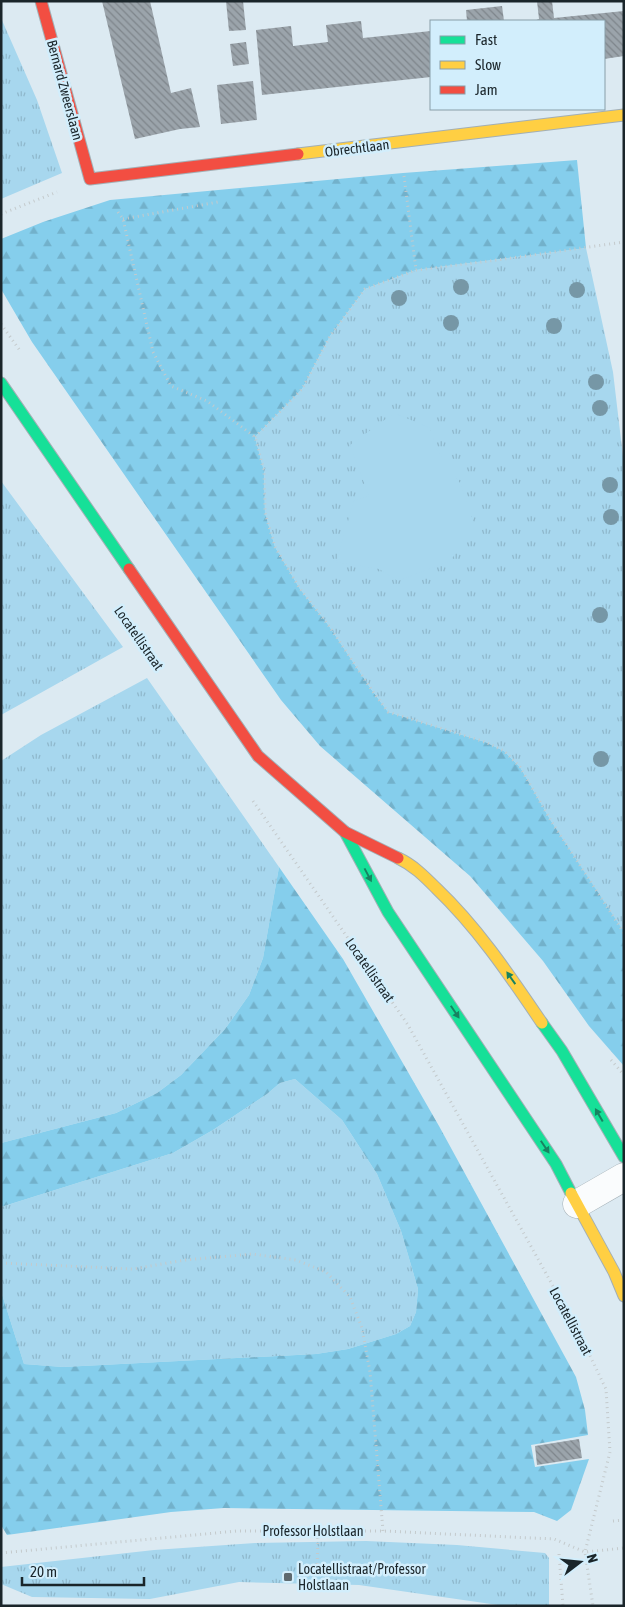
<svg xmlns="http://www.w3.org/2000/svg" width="625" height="1607" font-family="'Asap Condensed',sans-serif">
  <defs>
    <pattern id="grass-tufts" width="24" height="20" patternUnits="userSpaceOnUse" patternTransform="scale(1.25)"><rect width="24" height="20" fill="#a7d7ee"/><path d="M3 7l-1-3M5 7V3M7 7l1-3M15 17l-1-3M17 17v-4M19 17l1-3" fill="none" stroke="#8fb8cc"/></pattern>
    <pattern id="forest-firs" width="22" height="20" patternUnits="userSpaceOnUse" patternTransform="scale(1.25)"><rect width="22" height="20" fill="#85ceec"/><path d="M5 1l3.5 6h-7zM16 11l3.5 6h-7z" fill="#72b1cb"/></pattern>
    <pattern id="building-back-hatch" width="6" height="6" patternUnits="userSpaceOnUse" patternTransform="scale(1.25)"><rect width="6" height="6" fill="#9ba4ab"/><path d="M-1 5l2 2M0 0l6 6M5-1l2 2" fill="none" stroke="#7e858b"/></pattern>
  </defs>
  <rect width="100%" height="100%" fill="#dceaf2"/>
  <path fill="url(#grass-tufts)" d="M1,18L37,100L62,173L1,199Z
    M586,248L613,372L624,465V933L551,821L520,767L504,751L485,742L388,712L371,689L329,626L300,589L275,547L265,513L264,471L255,437L302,389L330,336L365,289L416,270Z
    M1,481L123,647L1,715Z
    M147,678L279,867L263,958L249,995L225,1029L181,1075L157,1093L116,1113L1,1143V761L41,735Z
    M295,1079L342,1120L377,1174L401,1231L418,1289L416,1312L410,1326L396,1334L348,1349L316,1354L63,1367L24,1364L1,1291V1207L173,1153L213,1130L267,1094L280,1083Z
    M366,1541L457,1545L545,1553L549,1558V1606H505L359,1585L239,1582L150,1599L32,1597L1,1584V1567L154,1550L255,1543Z"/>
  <path fill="url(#forest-firs)" d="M577,160L586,248L416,270L365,289L330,336L302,389L255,437L264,471L265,513L275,547L300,589L329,626L371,689L388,712L485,742L504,751L520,767L551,821L624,932V1066L589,1026L543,961L470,876L320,746L281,700L32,342L1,289V239L43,222L110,200L403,173Z
    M279,867L343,959L439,1126L576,1377L585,1410L588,1435L531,1445L535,1467L589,1459L571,1510L557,1521L534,1512L224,1508L171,1512L7,1535L1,1525V1291L24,1364L63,1367L316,1354L348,1349L396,1334L410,1326L416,1312L418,1289L401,1231L377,1174L342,1120L295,1079L280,1083L267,1094L213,1130L173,1153L1,1207V1143L116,1113L157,1093L181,1075L225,1029L249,995L263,958Z"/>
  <path fill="#a7d7ee" d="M394,413L430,428L437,450L460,483L475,526L450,561L398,581L379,569L336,562L354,501L369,496L350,445Z"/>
  <path fill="url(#building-back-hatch)" d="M102,1H150L171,93L191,88L200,127L180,129L135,139Z
    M226,1H243L246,30L229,31Z
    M537,1H552L554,18L624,11V56L604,59V21H534L539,19Z
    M502,6L504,21H467L466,10Z
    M361,21L363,38L431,31V77L262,95L256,30L291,26L293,46L328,42L326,25Z
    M246,42L249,64L233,66L230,44Z
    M253,81L257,120L221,124L217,85Z
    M579,1439L582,1458L537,1465L535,1446Z"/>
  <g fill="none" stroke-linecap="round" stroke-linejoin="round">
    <g stroke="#a3afb5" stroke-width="29">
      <path id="street" d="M577,1204L624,1177"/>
    </g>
    <g stroke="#a3afb5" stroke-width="13">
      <path id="fast" d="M1,383L129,569
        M345,832L388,912L556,1164L571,1193
        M542,1023L562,1051L624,1157"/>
    </g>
    <g stroke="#a3afb5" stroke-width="13">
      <path id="slow" d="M298,154L624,115
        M398,858C413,865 424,876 436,888C478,928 510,976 542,1023
        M571,1193L614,1272L624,1296"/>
    </g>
    <g stroke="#a3afb5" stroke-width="13">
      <path id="jam" d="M41,1L90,179L298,154
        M129,569L258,756L345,832L398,858"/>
    </g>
    <path stroke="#c4cacc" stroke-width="3" stroke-dasharray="1 4" stroke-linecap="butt" d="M404,176L416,270
      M118,212L123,219L153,352L171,386L207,401L255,437L264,471L265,513L275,547L300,589L329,626L371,689L388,712L485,742L504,751L520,767L551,821L624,933
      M1,214L57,192
      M123,219L218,202
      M1,324L21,352
      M255,437L302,389L330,336L365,289L416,270L497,260L624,242
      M253,801L408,1025L578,1331L606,1389L610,1452L585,1552L593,1606
      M611,1060L624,1075
      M1,1263L133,1269L185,1260L252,1254L296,1260L326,1272L350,1297L362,1328L370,1372L383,1531
      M613,1521L624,1520
      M1,1553L237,1531H383L554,1539L585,1552L624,1548
      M559,1554L563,1606
      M288,1577L317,1575L318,1531"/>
    <use href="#street" stroke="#fafcfd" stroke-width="28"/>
    <use href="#fast" stroke="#16e098" stroke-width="11"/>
    <use href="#slow" stroke="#ffcf43" stroke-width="11"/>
    <use href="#jam" stroke="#f24e42" stroke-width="11"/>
  </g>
  <g fill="#7697a6">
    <circle cx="461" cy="287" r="8"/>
    <circle cx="577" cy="290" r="8"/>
    <circle cx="399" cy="298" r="8"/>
    <circle cx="451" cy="323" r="8"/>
    <circle cx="554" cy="326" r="8"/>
    <circle cx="596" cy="382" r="8"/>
    <circle cx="600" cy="408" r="8"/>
    <circle cx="610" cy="485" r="8"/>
    <circle cx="611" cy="517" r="8"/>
    <circle cx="600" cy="615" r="8"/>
    <circle cx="601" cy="759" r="8"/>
  </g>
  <defs><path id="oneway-solid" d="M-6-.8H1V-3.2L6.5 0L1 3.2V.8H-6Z" transform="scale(1.25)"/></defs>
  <g fill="#188261">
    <use href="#oneway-solid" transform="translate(368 875) rotate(62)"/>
    <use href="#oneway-solid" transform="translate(511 978) rotate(-125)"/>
    <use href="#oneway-solid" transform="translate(455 1012) rotate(56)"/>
    <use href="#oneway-solid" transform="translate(599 1115) rotate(-120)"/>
    <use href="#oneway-solid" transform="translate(545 1147) rotate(56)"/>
  </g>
  <rect fill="#5e6a70" stroke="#d2eefc" stroke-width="2" x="283" y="1572" width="10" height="10" rx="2.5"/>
  <g text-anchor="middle" stroke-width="5" stroke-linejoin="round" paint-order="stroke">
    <g font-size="14" fill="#1a252a" stroke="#d2eefc">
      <text transform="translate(65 90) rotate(75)" y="5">Bernard Zweerslaan</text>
      <text transform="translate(357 148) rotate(-7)" y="5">Obrechtlaan</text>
      <text transform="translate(139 638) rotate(55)" y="5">Locatellistraat</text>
      <text transform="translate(370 970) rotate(55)" y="5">Locatellistraat</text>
      <text transform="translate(571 1321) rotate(62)" y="5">Locatellistraat</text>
      <text x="313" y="1536">Professor Holstlaan</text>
    </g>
    <g font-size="14" fill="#1a252a" stroke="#d2eefc" text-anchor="start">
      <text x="298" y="1574">Locatellistraat/Professor<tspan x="298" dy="16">Holstlaan</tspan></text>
    </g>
  </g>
  <rect width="625" height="1607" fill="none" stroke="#1a252a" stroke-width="5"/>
  <rect x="430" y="20" width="175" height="90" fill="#d2eefc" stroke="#889ea8"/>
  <rect x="440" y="36" width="25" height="8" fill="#16e098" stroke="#889ea8"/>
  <text x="475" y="45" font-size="15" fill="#1a252a">Fast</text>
  <rect x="440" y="61" width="25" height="8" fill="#ffcf43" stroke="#889ea8"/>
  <text x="475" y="70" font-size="15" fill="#1a252a">Slow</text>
  <rect x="440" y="86" width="25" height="8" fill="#f24e42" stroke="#889ea8"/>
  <text x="475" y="95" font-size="15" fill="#1a252a">Jam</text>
  <g transform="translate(580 1562) rotate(74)" stroke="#d2eefc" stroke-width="4" paint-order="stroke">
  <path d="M0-4L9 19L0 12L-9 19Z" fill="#1a252a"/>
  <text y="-8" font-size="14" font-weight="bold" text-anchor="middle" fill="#1a252a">N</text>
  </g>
  <path d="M22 1577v8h122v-8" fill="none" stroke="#1a252a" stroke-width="2.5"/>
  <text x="30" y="1577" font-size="15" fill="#1a252a" stroke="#d2eefc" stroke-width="4" paint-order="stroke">20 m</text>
</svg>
